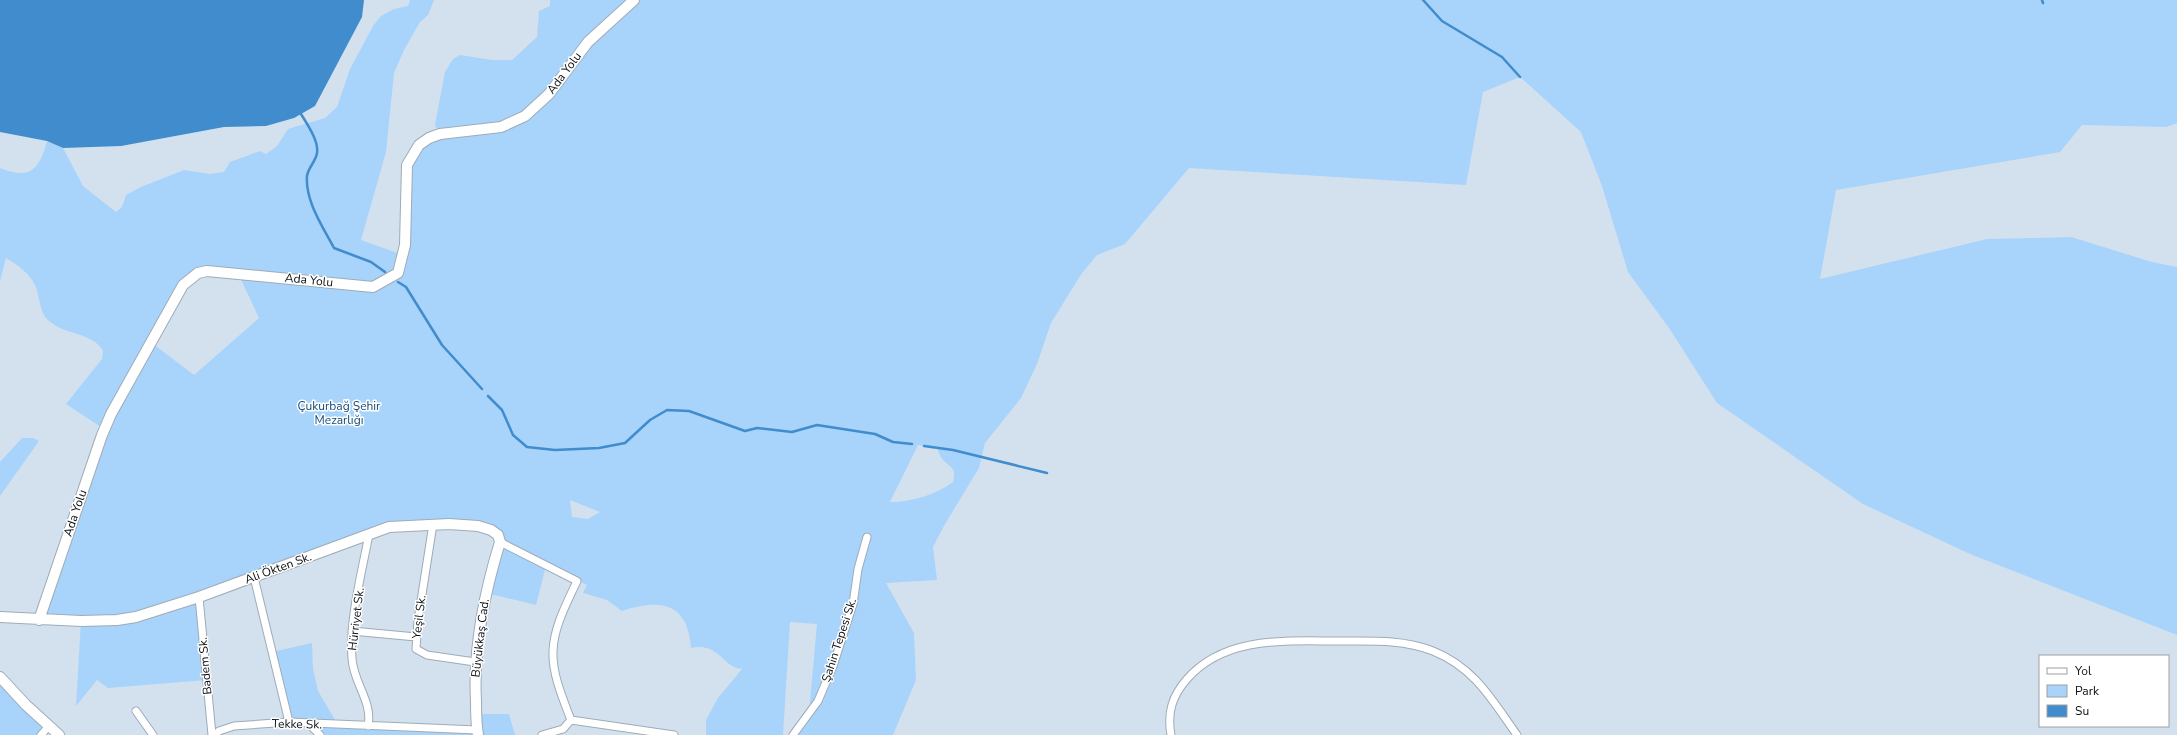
<svg xmlns="http://www.w3.org/2000/svg" width="2177" height="735" font-family="'Nunito Sans',sans-serif">
  <rect width="100%" height="100%" fill="#d3e1ef"/>
  <path fill="#a8d3fb" fill-rule="evenodd" d="M410,0H434L428,15L420,22L404,50L394,73L386,152L361,240L403,255L407,165L419,145L440,134L435,125L445,72L453,59L460,55L492,60H512L537,37L539,11L550,6V0H2177V123L2166,127L2082,125L2060,152L1836,190L1820,279L1987,239L2071,237L2152,262L2177,267V635L1970,554L1863,504L1717,403L1669,328L1628,272L1602,186L1581,132L1520,77L1483,92L1466,185L1189,168L1125,244L1097,255L1082,273L1051,323L1037,364L1021,398L985,443L979,468L945,524L933,547L937,580L886,583L914,633L916,680L893,735H793L809,713L817,624L790,622L783,735H706V720L718,698L742,669C722,668 720,642 691,648C688,603 661,598 622,611L607,600L583,593L587,585L546,566L536,605L486,593L500,542L491,530L389,527L200,597L206,680L108,688L97,680L76,706L81,621L39,620L104,429L66,404L102,359L103,351C93,332 63,335 48,320C39,312 40,296 35,285C29,273 18,265 6,258L0,281V168C31,180 39,170 47,141L63,148L83,186L116,212L122,207L126,195L141,187L184,170L210,174L224,172L230,162L260,151L266,154L277,146L288,129L325,118L337,107L350,69L373,26L381,16L394,9L408,6ZM238,273L259,318L194,375L152,343L190,278ZM918,445L937,448C939,452 940,457 943,460C952,469 956,467 953,482C936,495 911,502 890,502ZM570,500L600,512L588,519L572,517Z
    M22,438H33L39,441L0,496V462Z
    M312,643L313,669L318,691L338,725L477,730L476,714H509L515,735H320L309,724L289,722L272,652Z
    M0,677L48,727L41,735H0Z"/>
  <path fill="#418ccd" d="M0,0H364L362,17L315,106L294,118L266,126L224,127L121,146L63,148L47,141L0,132Z"/>
  <g fill="none" stroke-linecap="round" stroke-linejoin="round">
    <path stroke="#418ccd" stroke-width="2.5" d="M1423,0L1442,21L1502,57L1520,77
      M2042,0L2043,3
      M301,114C307,124 319,141 317,153C316,161 308,168 307,176C305,201 323,227 334,248L371,262L385,272
      M398,282L406,287L442,345L482,389
      M488,396L502,410L513,435L527,447L555,450L599,448L625,443L650,420L667,410L689,411L745,431L757,428L792,432L817,425L875,434L893,442L912,444
      M924,446L953,450L1047,473"/>
    <g stroke="#9eacb8" stroke-width="9">
      <path id="street" d="M433,524L418,620L416,649L427,655L475,662
        M500,542L577,581C567,603 554,626 553,651C552,674 563,699 571,720
        M254,577L289,722
        M199,597L212,735
        M352,631L416,637
        M136,711L153,735
        M309,724L320,735
        M368,726C373,701 353,683 352,658C349,620 362,572 369,534
        M563,729L571,720L674,735
        M41,735L48,727
        M215,735L219,731L234,726L289,722L477,730
        M542,735L563,729
        M793,735L818,701L833,666L853,604L858,569L867,537
        M1171,735C1167,713 1172,696 1187,679C1225,636 1285,641 1337,641C1369,641 1403,639 1433,651C1475,668 1492,700 1517,735"/>
    </g>
    <g stroke="#9eacb8" stroke-width="12">
      <path id="secondary" d="M0,617L81,621L117,620L136,617L199,597L389,527L449,524L478,526L491,530L498,535L500,542C484,594 473,647 476,701C476,713 476,724 478,735
        M39,620L102,435L111,414L183,285L198,273L207,271L373,287L398,273L405,245L407,165L419,145L429,138L440,134L501,127L525,116L549,94L588,42L634,0
        M0,677L26,705L59,735"/>
    </g>
    <use href="#street" stroke="#fff" stroke-width="7"/>
    <use href="#secondary" stroke="#fff" stroke-width="10"/>
  </g>
  <g text-anchor="middle" stroke-width="3" stroke-linejoin="round" paint-order="stroke">
    <g font-size="12" fill="#0a0f13" stroke="#fff">
      <text transform="translate(564 73) rotate(-53)" y="4">Ada Yolu</text>
      <text transform="translate(309 280) rotate(6)" y="4">Ada Yolu</text>
      <text transform="translate(75 513) rotate(-71)" y="4">Ada Yolu</text>
      <text transform="translate(278 568) rotate(-20)" y="4">Ali Ökten Sk.</text>
      <text transform="translate(419 617) rotate(-83)" y="4">Yeşil Sk.</text>
      <text transform="translate(356 619) rotate(-83)" y="4">Hürriyet Sk.</text>
      <text transform="translate(480 638) rotate(-83)" y="4">Büyükkaş Cad.</text>
      <text transform="translate(839 640) rotate(-72)" y="4">Şahin Tepesi Sk.</text>
      <text transform="translate(205 666) rotate(-95)" y="4">Badem Sk.</text>
      <text transform="translate(297 724) rotate(1)" y="4">Tekke Sk.</text>
    </g>
    <g font-size="12" fill="#164c78" stroke="#fff">
      <text x="339" y="410">Çukurbağ Şehir<tspan x="339" dy="14">Mezarlığı</tspan></text>
    </g>
  </g>
  <rect x="2039" y="655" width="130" height="72" fill="#ffffff" stroke="#9d9fa1"/>
  <rect x="2047" y="668" width="20" height="6" fill="#ffffff" stroke="#9d9fa1"/>
  <text x="2075" y="675" font-size="12" fill="#0a0f13">Yol</text>
  <rect x="2047" y="685" width="20" height="12" fill="#a8d3fb" stroke="#9d9fa1"/>
  <text x="2075" y="695" font-size="12" fill="#0a0f13">Park</text>
  <rect x="2047" y="705" width="20" height="12" fill="#418ccd" stroke="#9d9fa1"/>
  <text x="2075" y="715" font-size="12" fill="#0a0f13">Su</text>
</svg>
